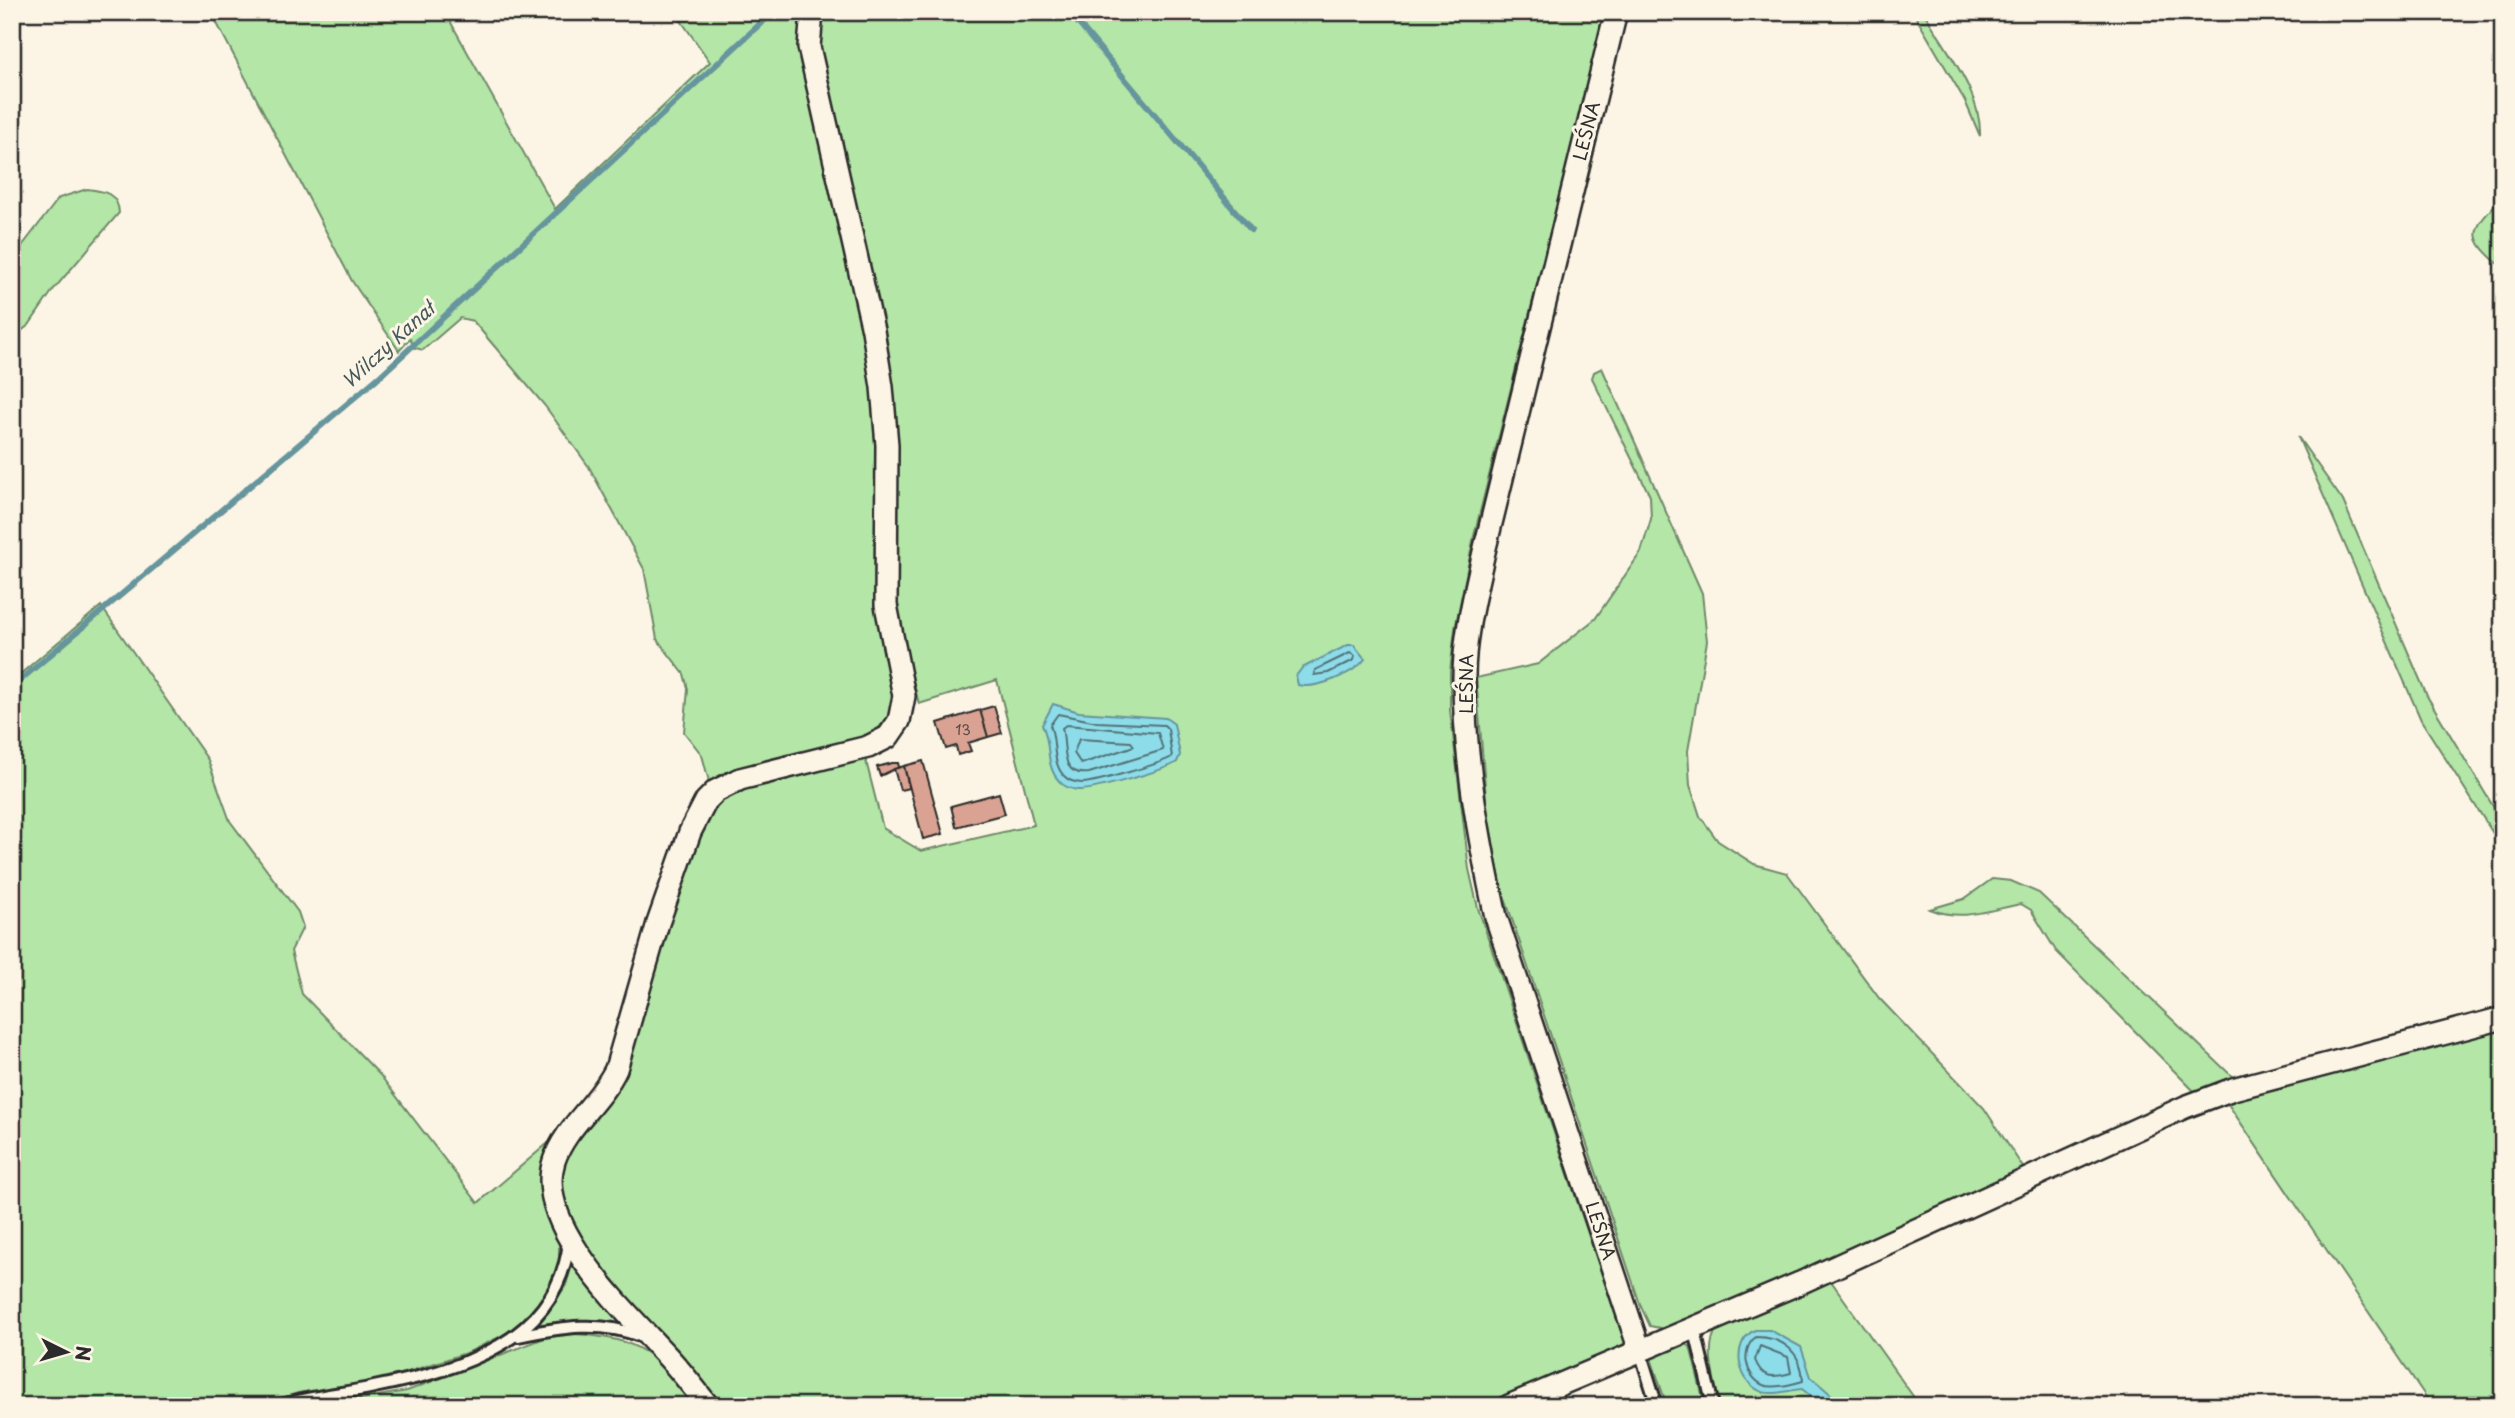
<svg xmlns="http://www.w3.org/2000/svg" width="2515" height="1418" font-family="'Playpen Sans',sans-serif">
  <rect width="100%" height="100%" fill="#fcf5e5"/>
  <filter id="ink" filterUnits="userSpaceOnUse"><feTurbulence type="fractalNoise" baseFrequency=".0143" numOctaves="2"/><feDisplacementMap in="SourceGraphic" scale="14" xChannelSelector="R" yChannelSelector="G"/><feConvolveMatrix kernelMatrix="1 2 1 2 8 2 1 2 1" color-interpolation-filters="sRGB"/></filter>
  <g filter="url(#ink)">
    <path fill="#b3e6a7" stroke="#6f8869" stroke-width="2" d="M211,12H445L555,209L710,62L675,12H803L867,343L879,434L876,596L879,623L893,681V699L888,717L877,730L853,745L711,789L702,755L684,732L688,689L684,674L657,639L644,569L589,467L545,406L473,321L460,318L423,350L415,348L410,339L399,351L352,281Z
      M822,12H1605L1474,536L1455,629L1450,672V710L1469,869L1478,908L1625,1343L1618,1348L1488,1406H716L605,1274L571,1225L562,1190V1174L566,1156L577,1138L663,932L710,809L732,791L865,757L883,828L921,851L1034,825L997,680L919,704L892,598L895,476L817,47Z
      M1913,12H1924C1945,49 1982,93 1980,136L1965,101Z
      M87,189C104,191 118,193 119,213L53,290L29,325L12,338V259L59,198Z
      M2503,196V268C2464,235 2471,231 2503,196Z
      M1602,368L1702,593L1707,641L1688,751L1690,785L1700,816L1718,841L1754,864L1787,873L1879,998L1984,1108L2026,1172L1744,1298L1665,1329L1650,1326L1641,1307L1501,886L1487,810L1476,678L1538,664L1595,619L1641,552L1651,519L1650,496L1592,378L1594,372Z
      M2298,437L2343,501L2427,696L2503,823V849L2421,720Z
      M101,606L208,760L230,821L298,912L303,927L291,951L302,994L380,1075L478,1203L561,1132L542,1191L546,1213L559,1241V1267L552,1286L536,1309L512,1331L469,1352L414,1370L371,1382L298,1393L258,1406H12V681Z
      M1992,879L2011,881L2039,893L2235,1079L2195,1092L2056,951L2031,910L2021,904C1989,910 1962,922 1930,909L1964,899Z
      M2503,1029V1406H2432L2226,1101Z
      M574,1258L634,1327C601,1318 568,1317 536,1329L566,1285Z
      M1831,1281L1920,1406H1720C1715,1381 1703,1349 1718,1326Z
      M575,1334C644,1339 656,1355 698,1406H320L407,1391L547,1337Z
      M1681,1343L1690,1346L1705,1406H1667L1651,1358L1654,1352Z"/>
    <path fill="#8ddce9" stroke="#66959d" stroke-width="2" d="M1348,645H1354L1365,659C1354,674 1315,690 1298,685L1296,676L1302,668Z
      M1053,704L1079,712L1166,718L1174,724L1180,755L1177,762C1166,770 1092,791 1078,790C1071,789 1063,786 1059,781C1044,764 1052,743 1042,725Z
      M1755,1330H1770L1801,1347L1811,1377L1844,1406H1823L1802,1389C1789,1390 1770,1397 1758,1390C1737,1379 1731,1341 1755,1330Z"/>
    <g fill="none" stroke-linecap="round" stroke-linejoin="round">
      <path stroke="#527277" stroke-width="2" d="M1350,653L1355,656L1354,660L1328,673L1314,675L1315,670Z
        M1058,714L1097,722L1164,725L1168,729L1172,757C1160,764 1097,782 1083,783C1076,783 1069,781 1064,776C1051,762 1057,741 1050,725Z
        M1066,725L1158,733L1163,750L1089,773C1059,777 1067,747 1062,728Z
        M1079,739L1131,742L1134,746L1081,764L1074,753Z
        M1756,1337C1785,1337 1802,1354 1803,1381C1793,1384 1773,1389 1763,1385C1745,1377 1740,1348 1756,1337Z
        M1760,1346L1788,1357L1791,1373C1773,1378 1762,1379 1755,1360Z"/>
      <path stroke="#66959d" stroke-width="6" d="M1069,12L1251,230
        M12,687L380,376L773,12"/>
    </g>
    <path fill="#d9a292" stroke="#2b2b2b" stroke-width="2" d="M994,706L1002,733L988,737L980,710Z
      M980,710L988,737L968,743L971,751L958,755L956,746L946,749L938,723Z
      M923,761L943,834L923,839L904,766Z
      M892,763H898L899,767L880,776L877,767Z
      M904,766L909,788L900,790L894,769Z
      M999,793L1005,814L956,827L951,806Z"/>
    <g fill="none" stroke-linecap="round" stroke-linejoin="round">
      <g stroke="#2b2b2b" stroke-width="16">
        <path id="lane" d="M1694,1327L1713,1406
          M518,1336C560,1327 602,1320 643,1337
          M1639,1348L1657,1406
          M279,1406C309,1396 343,1394 374,1387C460,1370 557,1342 569,1242"/>
      </g>
      <g stroke="#2b2b2b" stroke-width="26">
        <g id="street">
          <path id="s1" d="M1616,12L1484,552C1475,593 1464,635 1464,678C1464,758 1479,840 1496,917L1639,1348"/>
          <path d="M708,1406C695,1389 682,1372 667,1356C628,1313 533,1226 554,1161C565,1127 600,1103 616,1069L658,923L690,832L706,801L716,791L740,779L868,747L888,737L899,721L904,696L886,605L887,445L882,387L873,330L809,47L812,12"/>
          <path d="M1509,1406L1800,1283L2185,1107L2233,1089L2503,1018"/>
        </g>
      </g>
      <path stroke="#2b2b2b" stroke-width="3.5" stroke-dasharray="5 5" stroke-linecap="butt" d="M1846,1406L1848,1404"/>
      <use href="#lane" stroke="#fcf5e5" stroke-width="10"/>
      <use href="#street" stroke="#fcf5e5" stroke-width="21"/>
    </g>
  </g>
  <g text-anchor="middle" stroke-width="6" stroke-linejoin="round" paint-order="stroke">
    <g font-size="14" fill="#564945">
      <text x="963" y="735">13</text>
    </g>
    <g font-size="18" fill="#2b2b2b" stroke="#fcf5e5">
      <text transform="translate(1587 131) rotate(-76)" y="6">LEŚNA</text>
      <text transform="translate(1467 684) rotate(-90)" y="6">LEŚNA</text>
      <text dy="6" stroke="none"><textPath href="#s1" startOffset="1256">LEŚNA</textPath></text>
    </g>
    <g font-size="19" font-style="italic" fill="#44575a" stroke="#fcf5e5">
      <text transform="translate(388 345) rotate(-42)" y="7">Wilczy Kanał</text>
    </g>
  </g>
  <rect width="2515" height="1418" fill="none" stroke="#fcf5e5" stroke-width="42"/>
  <rect x="21" y="21" width="2473" height="1376" fill="none" stroke="#2b2b2b" stroke-width="2.5" filter="url(#ink)"/>
  <g transform="translate(66 1352) rotate(95)" stroke="#fcf5e5" stroke-width="5" paint-order="stroke">
  <path d="M0-5L12 26L0 18L-12 26Z" fill="#2b2b2b"/>
  <text y="-10" font-size="19" font-weight="bold" text-anchor="middle" fill="#2b2b2b">N</text>
  </g>
</svg>
